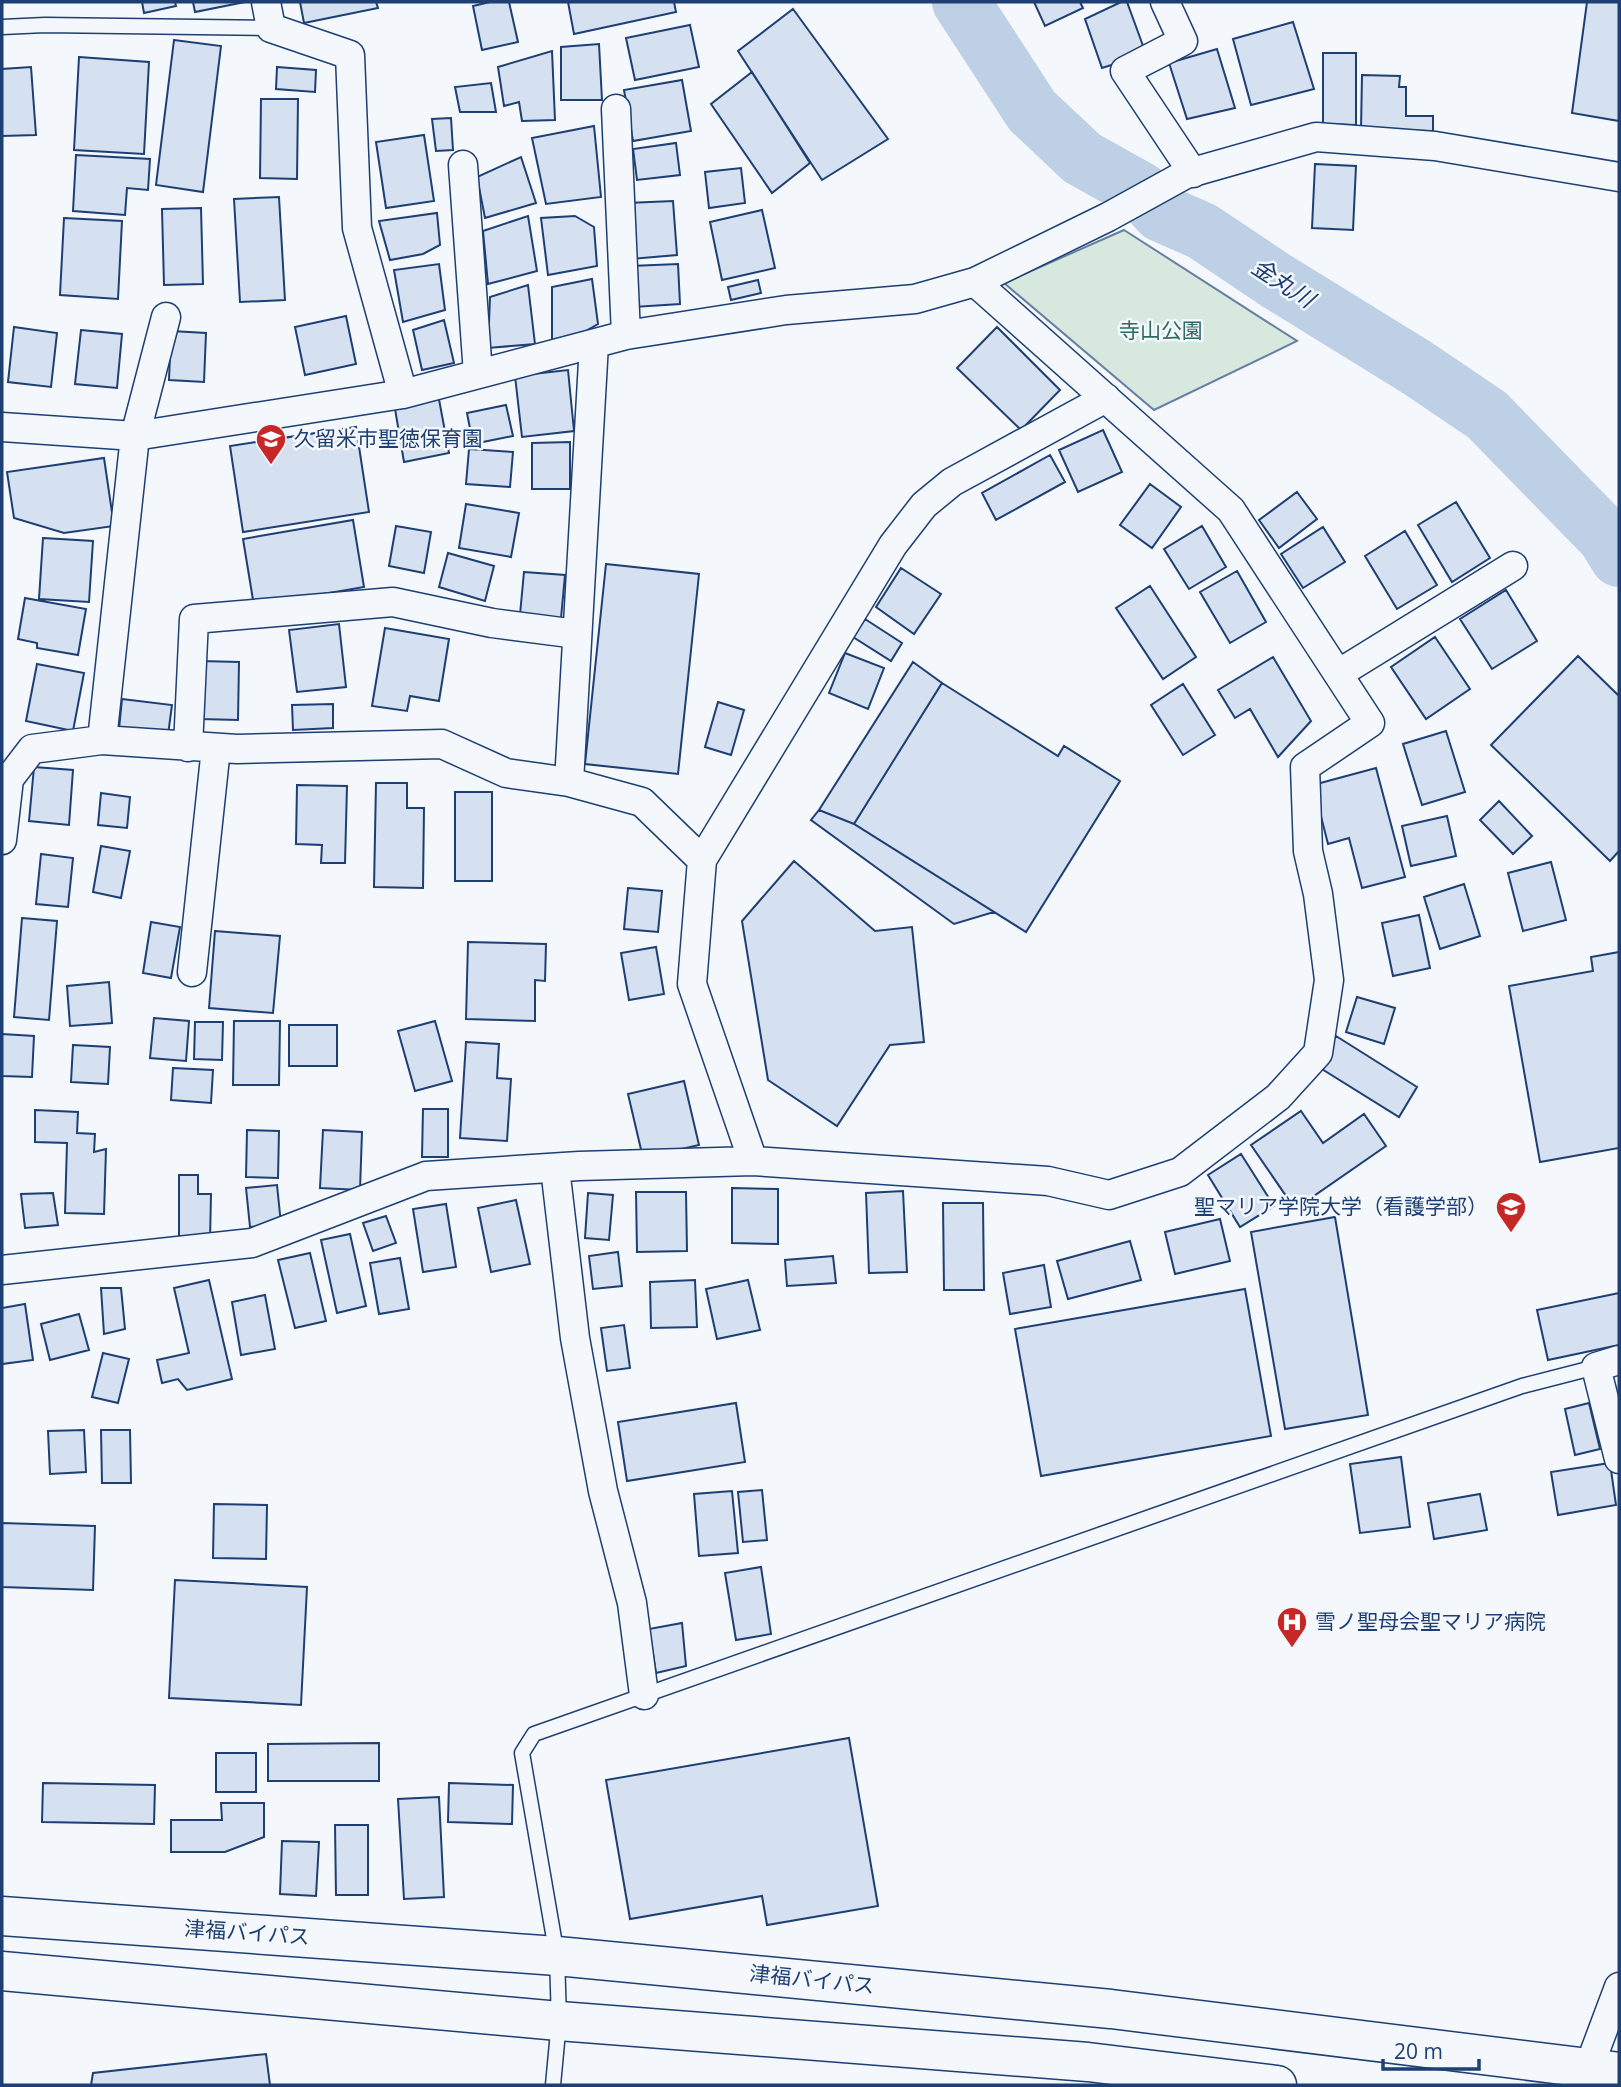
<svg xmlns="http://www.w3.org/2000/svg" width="1621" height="2087" font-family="'Open Sans','Noto Sans JP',sans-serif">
  <rect width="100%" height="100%" fill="#f4f7fb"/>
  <path fill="#d7e8df" stroke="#687fa3" stroke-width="2" d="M1124,230L1297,341L1154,410L1004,283Z"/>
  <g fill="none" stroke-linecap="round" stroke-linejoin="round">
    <path stroke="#bed0e5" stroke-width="58" d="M961,2L1032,111L1082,158L1141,191L1161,213L1202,231L1275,280L1416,367L1487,415L1606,537L1619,558"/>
  </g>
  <path fill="#d5e0f0" stroke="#1d3f73" stroke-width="2" d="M142,2H175L176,6L144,13Z
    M193,2H245L195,12Z
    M300,2H376L378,8L304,23Z
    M490,2H509L518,42L482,50L473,6Z
    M568,2H674L676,12L574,34Z
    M1034,2H1080L1083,8L1045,26Z
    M1121,2H1127L1146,54L1102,68L1085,19Z
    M1587,2H1619V121L1572,113Z
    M793,9L888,139L822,180L738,51Z
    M1293,22L1314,89L1251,105L1233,39Z
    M690,25L699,67L635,80L626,38Z
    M174,40L221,46L203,192L156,185Z
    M599,44L602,100H561V47Z
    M1217,49L1235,108L1187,119L1169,63Z
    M552,51L555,120L522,121L519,102L504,106L498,67Z
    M1323,53H1356V125L1323,124Z
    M79,57L149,62L144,154L74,150Z
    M31,67L36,135L2,136V69Z
    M277,67L316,70L315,92L276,89Z
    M752,72L810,163L772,193L711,104Z
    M1362,75L1400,76L1399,87H1406V116H1433V131L1361,130Z
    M682,80L691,131L633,141L624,90Z
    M491,83L496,112H460L455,87Z
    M261,99H298L297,179L260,178Z
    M451,118L453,150L436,151L432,119Z
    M594,126L601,197L546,204L532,138Z
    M424,135L434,201L386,208L376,142Z
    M676,143L680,175L637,180L633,149Z
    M76,155L150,159L148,190L127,188L125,215L73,211Z
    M521,157L536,203L485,218L477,177Z
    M1315,164L1356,166L1353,230L1312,228Z
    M741,168L745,203L709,208L705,172Z
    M279,197L285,300L240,302L234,199Z
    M673,201L677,255L631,259L627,203Z
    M201,208L203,284L164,285L162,209Z
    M762,210L775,268L722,280L710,222Z
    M437,213L440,245L423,254L390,260L379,221Z
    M528,216L537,271L488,284L483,231Z
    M575,216L594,227L597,266L548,275L541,218Z
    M64,218L122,221L118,299L60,295Z
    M439,264L445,310L403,322L394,270Z
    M678,264L680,304L634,307L631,266Z
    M592,279L598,324L575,337L552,341V287Z
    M758,280L761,293L731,300L728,287Z
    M528,285L535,344L488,348L490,297Z
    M346,316L356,364L305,375L295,327Z
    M444,320L454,363L422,370L413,330Z
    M14,327L57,333L51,387L8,382Z
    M997,327L1060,390L1021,430L957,368Z
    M81,330L122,334L117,388L75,384Z
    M171,331L206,333L204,382L169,380Z
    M568,370L574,431L522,437L515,376Z
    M438,394L449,453L404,462L394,403Z
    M506,405L513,436L473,444L467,413Z
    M356,427L369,512L243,532L230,446Z
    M1103,430L1122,472L1078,492L1059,450Z
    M570,442V489H532V443Z
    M469,449L513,452L510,487L466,484Z
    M1050,455L1065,482L996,520L982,493Z
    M104,458L114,526L64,533L14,518L7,472Z
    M1150,484L1181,507L1152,548L1120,525Z
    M1297,492L1317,519L1279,548L1259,520Z
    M1456,502L1490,558L1452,582L1418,525Z
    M466,504L519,513L511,557L459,548Z
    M353,520L364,587L254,606L243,539Z
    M396,526L431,532L424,573L389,566Z
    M1202,526L1226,567L1189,589L1164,549Z
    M1323,527L1345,562L1303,588L1281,554Z
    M1405,531L1437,585L1397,609L1365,556Z
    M43,538L93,541L89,602L39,599Z
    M448,553L494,566L485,601L439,587Z
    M606,564L699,574L678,774L585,764Z
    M901,568L941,594L914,634L876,607Z
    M1237,571L1266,622L1230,643L1200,592Z
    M524,572L565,575L560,629L519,625Z
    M1150,586L1196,657L1163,679L1116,608Z
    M1506,590L1537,641L1492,669L1460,619Z
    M25,598L86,609L78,655L37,648V643L18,639Z
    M865,619L902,643L891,661L853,637Z
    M339,624L346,687L297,692L289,630Z
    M385,628L449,639L439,701L410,696L407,711L372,706Z
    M1435,637L1470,689L1426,719L1391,667Z
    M845,653L884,668L868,709L829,693Z
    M1578,656L1619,696V851L1610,861L1491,745Z
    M1273,657L1311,721L1278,757L1250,709L1235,718L1218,690Z
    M201,661L239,662L238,720L200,719Z
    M913,662L942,683L854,824L819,810Z
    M37,664L84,673L73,731L26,721Z
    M942,683L1058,756L1064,746L1120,781L1026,932L854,824Z
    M1183,684L1215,735L1183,755L1151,705Z
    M122,699L172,705L168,735L119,729Z
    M718,702L744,710L731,755L705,747Z
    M333,704V728L293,730L292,705Z
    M1446,731L1465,792L1422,805L1403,744Z
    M34,767L73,770L69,825L29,821Z
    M1376,768L1405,877L1362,888L1349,838L1328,844L1313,785Z
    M376,783H407V808H424L423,888L374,887Z
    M297,785L347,786L345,863H321L322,845L296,844Z
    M455,792H492V881H455Z
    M101,793L130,797L127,828L98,825Z
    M1499,801L1532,836L1513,854L1480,820Z
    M819,810L854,824L994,912L954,924L811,820Z
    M1447,816L1456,856L1411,866L1402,826Z
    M101,846L130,851L121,898L93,892Z
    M41,854L73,858L68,907L36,904Z
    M794,861L875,931L912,927L924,1042L890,1045L837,1126L768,1080L742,921Z
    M1551,862L1566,920L1523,931L1508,873Z
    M1464,884L1480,936L1440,949L1424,897Z
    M628,888L662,891L658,932L624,929Z
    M1419,915L1430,968L1393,976L1382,923Z
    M22,918L57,921L49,1020L14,1017Z
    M151,922L180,927L171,978L143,973Z
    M215,931L280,936L273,1013L209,1008Z
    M468,942L546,944L545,981L535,980V1021L466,1019Z
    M656,947L664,994L629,1000L621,953Z
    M1619,952V1148L1540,1162L1509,986L1593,971L1591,957Z
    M109,982L112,1023L70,1026L67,986Z
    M1357,997L1395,1008L1384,1044L1346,1032Z
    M154,1018L189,1021L186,1061L150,1058Z
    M234,1021H280L279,1085H233Z
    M435,1021L452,1081L415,1091L398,1031Z
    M195,1022H223L222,1060L194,1059Z
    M289,1025H337V1066H289Z
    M2,1034L34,1036L32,1077L2,1076Z
    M1336,1036L1417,1087L1399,1117L1317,1066Z
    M466,1042L499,1044L497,1078L511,1079L507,1141L460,1138Z
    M73,1045L110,1047L108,1084L71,1082Z
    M173,1068L213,1070L211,1103L171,1100Z
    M684,1081L699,1145L643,1158L628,1094Z
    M423,1109H448V1157H422Z
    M35,1110L78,1112L77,1133L95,1134L94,1152L106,1149L104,1214L65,1213L67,1143L35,1142Z
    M1301,1111L1323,1143L1364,1114L1386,1146L1295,1209L1251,1145Z
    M247,1130L279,1131L278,1178L246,1177Z
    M323,1130L362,1132L360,1190L320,1188Z
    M1241,1154L1274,1206L1240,1227L1208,1175Z
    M179,1175H198V1194H211L210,1240L179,1239Z
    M277,1185L281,1224L250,1227L246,1188Z
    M732,1188L778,1189V1244L732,1243Z
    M903,1191L907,1272L869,1273L866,1193Z
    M636,1192H686L687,1251L637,1252Z
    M53,1193L58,1225L25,1228L21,1194Z
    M588,1193L613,1195L609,1240L585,1238Z
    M516,1200L530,1264L491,1272L478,1208Z
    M943,1203H983L984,1290H944Z
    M446,1204L456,1267L423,1272L413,1209Z
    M386,1216L396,1243L373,1251L363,1223Z
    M1335,1217L1368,1415L1285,1429L1251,1232Z
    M1220,1219L1230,1261L1175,1274L1165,1232Z
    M350,1234L366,1306L337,1313L321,1240Z
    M1130,1241L1141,1280L1068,1299L1057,1261Z
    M618,1252L622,1286L593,1289L589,1256Z
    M310,1253L326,1321L295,1328L278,1260Z
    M833,1256L836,1283L787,1286L785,1260Z
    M400,1258L409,1309L379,1314L370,1263Z
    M1044,1265L1051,1307L1010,1314L1003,1273Z
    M209,1280L232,1379L187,1390L178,1379L162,1383L157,1360L189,1353L174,1288Z
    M695,1280L697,1327L651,1328L650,1282Z
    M748,1280L760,1330L717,1339L706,1289Z
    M101,1288H121L125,1329L104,1334Z
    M1245,1289L1271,1436L1041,1476L1015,1329Z
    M1619,1293V1345L1548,1360L1537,1310Z
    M265,1295L275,1349L241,1355L232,1302Z
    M25,1304L33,1360L2,1364V1308Z
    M79,1314L89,1350L50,1360L41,1324Z
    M624,1325L630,1368L607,1371L601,1328Z
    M103,1353L129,1359L118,1403L92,1397Z
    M736,1403L745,1462L627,1481L618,1422Z
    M1589,1403L1600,1449L1575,1455L1565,1409Z
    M84,1430L86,1472L50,1474L48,1431Z
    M101,1430H130L131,1483H102Z
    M1401,1457L1410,1527L1360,1533L1350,1464Z
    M1610,1463L1616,1505L1558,1515L1551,1472Z
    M762,1490L767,1540L743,1542L738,1492Z
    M732,1491L738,1553L699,1556L694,1494Z
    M1480,1494L1487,1530L1434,1539L1428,1503Z
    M214,1504L267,1505L266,1559L213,1558Z
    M2,1523L95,1526L93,1590L2,1587Z
    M761,1567L771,1634L736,1640L725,1573Z
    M175,1580L307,1587L301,1705L169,1698Z
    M682,1623L686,1666L656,1673L649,1629Z
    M849,1738L878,1906L767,1925L762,1896L630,1919L606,1780Z
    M379,1743V1781H268V1744Z
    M216,1753H256V1792H216Z
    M43,1783L155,1785L154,1824L42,1822Z
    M449,1783L513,1785L512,1824L448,1822Z
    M439,1797L444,1897L404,1899L398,1799Z
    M221,1803H264V1837L225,1852H171V1820H222Z
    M335,1825H368V1895H336Z
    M282,1841L319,1842L316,1896L280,1894Z
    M266,2054L270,2085H91L93,2073Z"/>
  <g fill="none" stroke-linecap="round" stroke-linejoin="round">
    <g stroke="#1d3f73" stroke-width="17">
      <path id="service" d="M2,27L45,25L271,28
        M553,2085L559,2021L557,1956L522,1753L534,1734L1522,1386L1596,1367"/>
    </g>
    <g stroke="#1d3f73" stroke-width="31">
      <path id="minor" d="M266,2L271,28L350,55L357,228L403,394
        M1165,2L1183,41L1125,71L1193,173
        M616,109L626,335
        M463,165L478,374
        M2,427L135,436L403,394L626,335L786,310L915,299L975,282L1108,217L1186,174L1316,137L1435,146L1619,177
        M1338,674L1513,566
        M102,740L135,436L166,317
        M188,747L194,619L393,602L492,623L577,634
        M569,782L594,344
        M2,840L9,779L32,749L102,740L237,749L442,744L506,773L569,782L642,802L702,860
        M192,972L216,748
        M753,1161L692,984L702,860L893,545L924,505L952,482L1106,398
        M555,1168L575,1338L603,1491L632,1603L644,1695
        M2,1270L252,1243L426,1176L579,1166L753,1161L1048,1181L1109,1195L1180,1172L1278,1097L1318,1053L1329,980L1318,894L1308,851L1305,767L1370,723L1231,510L975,282
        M1619,1360L1596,1367L1619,1459
        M1583,2083L1619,1987"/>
    </g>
    <g stroke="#1d3f73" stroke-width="41">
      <path id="trunk" d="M2,1916L557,1956L1111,2009L1619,2072
        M2,1971L559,2021L1088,2062L1277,2085"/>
    </g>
    <use href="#service" stroke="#f4f7fb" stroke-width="14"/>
    <use href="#minor" stroke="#f4f7fb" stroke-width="28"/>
    <use href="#trunk" stroke="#f4f7fb" stroke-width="38"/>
  </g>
  <defs>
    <g id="school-pin" transform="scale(1.575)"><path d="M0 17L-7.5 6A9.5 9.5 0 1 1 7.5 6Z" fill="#c62828" stroke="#f4f7fb"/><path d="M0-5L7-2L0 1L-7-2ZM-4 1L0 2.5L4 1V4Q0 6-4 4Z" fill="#fff"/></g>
    <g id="university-pin" transform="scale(1.575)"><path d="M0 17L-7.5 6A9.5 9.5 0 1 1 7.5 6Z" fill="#c62828" stroke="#f4f7fb"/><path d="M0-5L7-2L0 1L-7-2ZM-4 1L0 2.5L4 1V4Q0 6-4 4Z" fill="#fff"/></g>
    <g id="hospital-pin" transform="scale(1.575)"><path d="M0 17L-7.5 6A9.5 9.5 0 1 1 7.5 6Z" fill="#c62828" stroke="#f4f7fb"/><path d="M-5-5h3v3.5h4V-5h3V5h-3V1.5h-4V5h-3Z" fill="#fff"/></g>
  </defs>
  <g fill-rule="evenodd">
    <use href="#school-pin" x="271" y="439"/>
    <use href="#university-pin" x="1511" y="1207"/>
    <use href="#hospital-pin" x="1292" y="1622"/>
  </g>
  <g text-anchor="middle" stroke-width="5" stroke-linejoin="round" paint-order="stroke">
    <g font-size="21" fill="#2c6c60" stroke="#f4f7fb">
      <text x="1161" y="338">寺山公園</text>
    </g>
    <g font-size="21" fill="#1d3f73" stroke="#f4f7fb" text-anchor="start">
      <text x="294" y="446">久留米市聖徳保育園</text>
      <text x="1488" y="1214" text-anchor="end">聖マリア学院大学（看護学部）</text>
      <text x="1315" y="1629">雪ノ聖母会聖マリア病院</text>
    </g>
    <g font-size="21" fill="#1d3f73" stroke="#f4f7fb">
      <text transform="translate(247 1933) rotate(4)" y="7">津福バイパス</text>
      <text transform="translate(812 1980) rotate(6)" y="7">津福バイパス</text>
    </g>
    <g font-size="23" font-style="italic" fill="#1d3f73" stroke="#f4f7fb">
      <text transform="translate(1283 283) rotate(33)" y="8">金丸川</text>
    </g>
  </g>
  <rect width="1621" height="2087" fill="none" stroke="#1d3f73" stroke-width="7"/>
  <path d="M1383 2059v10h96v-10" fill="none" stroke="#1d3f73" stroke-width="3.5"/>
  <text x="1394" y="2059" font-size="21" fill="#1d3f73" stroke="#f4f7fb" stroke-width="5" paint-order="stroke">20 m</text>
</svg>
